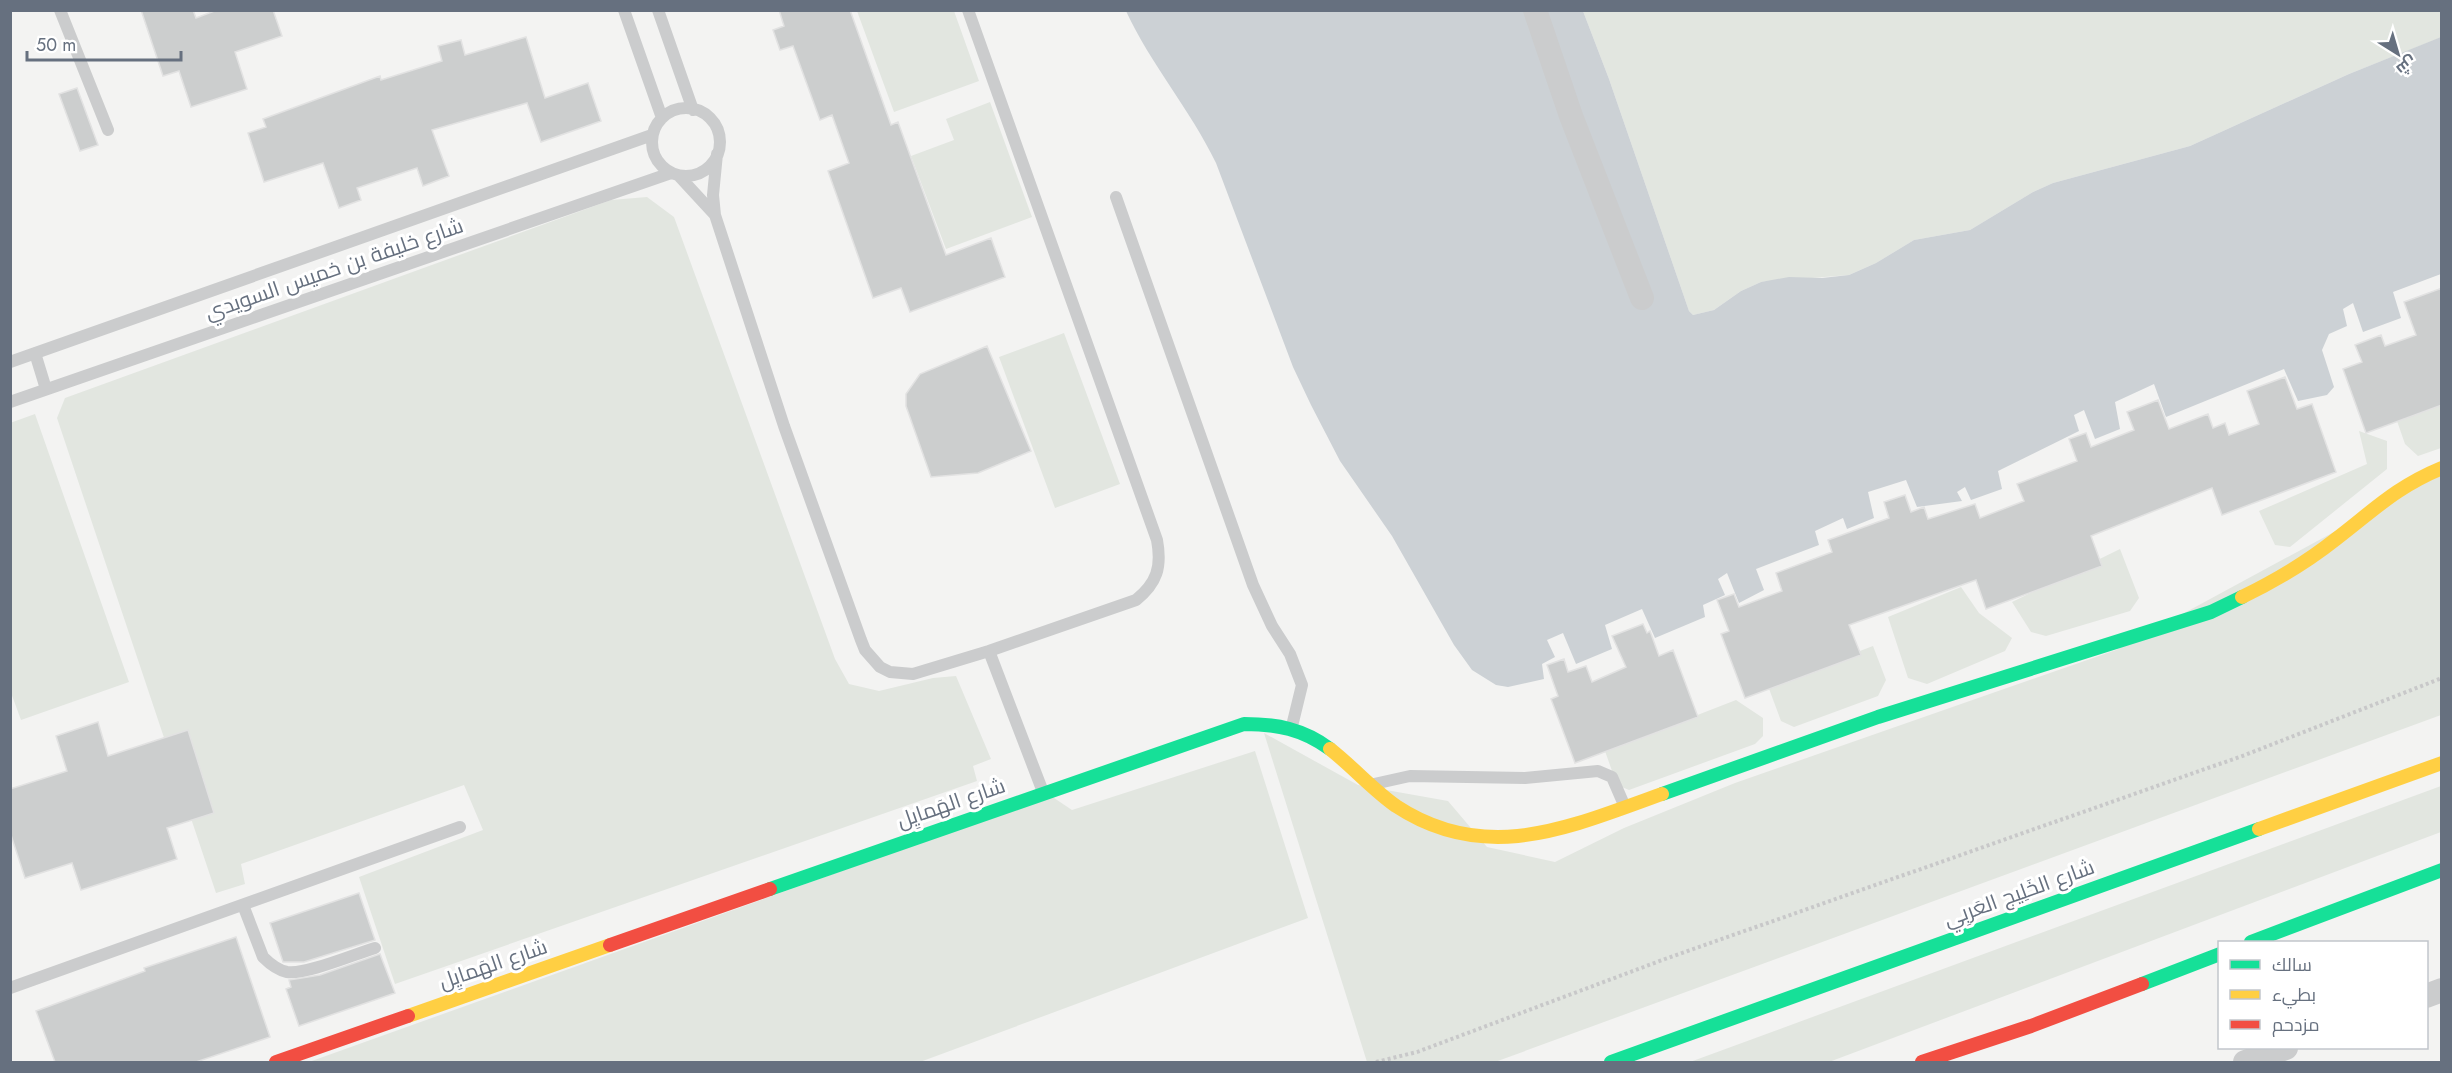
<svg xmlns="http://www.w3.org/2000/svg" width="2452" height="1073" font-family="Jost,Cairo,sans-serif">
  <rect width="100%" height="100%" fill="#f3f3f2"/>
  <path fill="#e2e6e0" d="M2441,10L2442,37L2349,74L2190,146L2053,183L2033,192L1970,230L1914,240L1876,263L1849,275L1761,282L1741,291L1714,310L1693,315L1689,311L1609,79L1583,11Z
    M857,11H954L979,81L894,112Z
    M990,102L1032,217L946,249L911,156L954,140L946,119Z
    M647,197L674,217L835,659L849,684L879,691L933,678L956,676L991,759L973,766L977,781L395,984L359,877L483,830L464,785L241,864L245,884L216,893L57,418L65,398L611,200Z
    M1064,333L1120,484L1055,508L999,357Z
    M2441,405V448L2418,456L2405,444L2397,421Z
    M35,414L129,682L21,720L10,690V423Z
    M2359,431L2387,441V469L2290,547L2275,545L2259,511L2367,464Z
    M2441,474V715L1495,1062H1367L1264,733L1358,785L1448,801L1487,847L1555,862L1624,828L1735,783L2116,650Z
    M2120,549L2139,598L2130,611L2046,636L2031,632L2012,602Z
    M1961,587L1979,613L2012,638L2005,651L1927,684L1908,678L1888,617Z
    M1873,646L1886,680L1878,696L1794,727L1781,721L1768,686Z
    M1736,700L1763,718V736L1755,744L1629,790L1617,785L1605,751Z
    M1255,751L1308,918L920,1062H309L1051,796L1072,810Z
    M2441,786V832L1829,1062H1690Z"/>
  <path fill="#ccd1d5" d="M1126,11H1583L1609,79L1689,311L1693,315L1714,310L1741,291L1761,282L1789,277L1822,278L1849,275L1876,263L1914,240L1970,230L2033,192L2053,183L2190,146L2349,74L2441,37V274L2393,292L2401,318L2363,332L2353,303L2343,309L2347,326L2329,334L2322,350L2334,387L2327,395L2298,401L2284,369L2166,417L2154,384L2115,402L2120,429L2095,439L2084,410L2074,415L2079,431L1998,471L2002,489L1971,500L1965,487L1957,492L1962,501L1917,507L1906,480L1868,492L1874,518L1847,529L1843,518L1815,531L1819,545L1756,569L1764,590L1739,603L1727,573L1718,579L1725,595L1703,605L1705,617L1655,638L1642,609L1605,625L1612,649L1576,664L1563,633L1547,640L1555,657L1542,664L1544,679L1508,687L1496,685L1472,670L1454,645L1392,536L1340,461L1311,405L1293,367L1216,163C1190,109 1151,65 1126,11Z"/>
  <path fill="#cccece" stroke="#e2e2e2" stroke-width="1.5" d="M141,10H193L196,18L217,10H273L282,36L235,52L247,89L191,107L179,71L163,76Z
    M779,10H850L891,125L898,122L946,255L991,238L1005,277L910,312L901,288L873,298L828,171L849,163L832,115L820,120L793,46L780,50L773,30L784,26Z
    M526,37L545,98L588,83L601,121L541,142L527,103L432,130L449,176L423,186L417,168L357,188L361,200L339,208L323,163L264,182L248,133L266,127L263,119L380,76L381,80L442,61L438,46L461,40L465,55Z
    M77,88L98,145L80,151L59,94Z
    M2442,288V405L2366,433L2343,369L2362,362L2355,345L2381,335L2385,346L2416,335L2404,302Z
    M987,346L1031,451L978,473L931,477L906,406V394L920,374Z
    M2285,377L2297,409L2312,404L2336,472L2222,515L2212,488L2091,536L2102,566L1986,609L1976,580L1849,625L1861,655L1745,698L1721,634L1729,631L1717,600L1734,594L1739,607L1782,591L1776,573L1832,552L1828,540L1889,518L1884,502L1905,495L1911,512L1924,507L1928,519L1975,504L1980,518L2024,501L2017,484L2077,461L2069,439L2086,433L2091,447L2134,430L2127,412L2158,400L2169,429L2208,414L2213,428L2225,423L2229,435L2259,424L2247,391Z
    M1643,624L1647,633L1650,631L1659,656L1673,650L1698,717L1575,763L1551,699L1558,696L1547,665L1564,659L1568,672L1586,666L1592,682L1626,667L1612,636Z
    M98,722L108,756L188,730L214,813L167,828L177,859L81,890L72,863L25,878L10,832V789L67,771L56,736Z
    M359,893L375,940L304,962H283L270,923Z
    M236,937L270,1037L196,1062H55L36,1011L145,971L144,968Z
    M380,954L395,993L299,1026L286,989L291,987L289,980L320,975Z"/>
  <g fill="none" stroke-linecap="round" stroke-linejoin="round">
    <path stroke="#c8c8c9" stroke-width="4" stroke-dasharray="3 3" stroke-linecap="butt" d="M1376,1062L1417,1052L1665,959L2245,755L2442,678"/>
    <path stroke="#cbcccd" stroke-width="12" d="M60,10L108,130
      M624,10L662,118
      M658,10L693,110
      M652 142a34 34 0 1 1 68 0a34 34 0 1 1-68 0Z
      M717,154L713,195L715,215L784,426L861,640L865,650L880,667L890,672L913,674L989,651L1136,600C1157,583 1162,567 1157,540L968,10
      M679,176L715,215
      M1116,197L1253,585L1272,626L1290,654L1302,685L1292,726
      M35,353L46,389
      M10,362L652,135
      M10,402L671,173
      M989,651L1043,792
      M1374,784L1410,776L1525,778L1598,771L1612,777L1625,807
      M243,905L263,957C270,964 277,970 287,972C305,975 355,954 375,948
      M10,988L460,827"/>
    <path stroke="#cbcccd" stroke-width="24" d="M1535,10L1571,116L1642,298
      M2426,996L2442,990
      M2245,1062L2286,1048"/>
    <path stroke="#16e098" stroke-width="14" d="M1662,794L1878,717L2211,612L2242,597
      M770,889L1244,724C1277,724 1303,729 1330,749
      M2251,942L2442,870
      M2142,984L2220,954
      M1611,1062L2259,829"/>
    <path stroke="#ffcf43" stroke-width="14" d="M2242,597C2275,581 2307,562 2336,539C2374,510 2396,487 2442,468
      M1330,749C1353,767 1372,789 1396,806C1487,866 1572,826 1662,794
      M2259,829L2442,763
      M408,1016L610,945"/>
    <path stroke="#f24e42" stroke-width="14" d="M610,945L770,889
      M276,1062L408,1016
      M1922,1062L2031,1026L2142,984"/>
  </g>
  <g text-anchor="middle" stroke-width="6" stroke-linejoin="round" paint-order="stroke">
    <g font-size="21" fill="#66707f" stroke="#fff">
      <text transform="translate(334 269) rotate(-19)" y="7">شارع خليفة بن خميس السويدي</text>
      <text transform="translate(951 803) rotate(-19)" y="7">شارع الهَمايِل</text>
      <text transform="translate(2019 893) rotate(-20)" y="7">شارع الخَلِيج العَربِي</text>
      <text transform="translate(493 964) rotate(-19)" y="7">شارع الهَمايِل</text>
    </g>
  </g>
  <rect width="2452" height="1073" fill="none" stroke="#66707f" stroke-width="24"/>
  <rect x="2218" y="941" width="210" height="108" fill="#ffffff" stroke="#c2c6cc" stroke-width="1.5"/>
  <rect x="2230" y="960" width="30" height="9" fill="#16e098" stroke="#c2c6cc" stroke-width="1.5"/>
  <text x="2272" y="971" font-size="18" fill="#66707f">سالك</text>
  <rect x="2230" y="990" width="30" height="9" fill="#ffcf43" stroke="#c2c6cc" stroke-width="1.5"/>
  <text x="2272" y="1001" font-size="18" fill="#66707f">بطيء</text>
  <rect x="2230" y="1020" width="30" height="9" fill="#f24e42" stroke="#c2c6cc" stroke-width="1.5"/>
  <text x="2272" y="1031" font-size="18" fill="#66707f">مزدحم</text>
  <g transform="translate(2398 54) rotate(143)" stroke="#ffffff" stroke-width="4.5" paint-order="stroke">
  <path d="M0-4.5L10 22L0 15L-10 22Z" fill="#66707f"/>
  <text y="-9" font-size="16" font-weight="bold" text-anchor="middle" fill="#66707f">ش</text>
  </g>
  <path d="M27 51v9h154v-9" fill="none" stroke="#66707f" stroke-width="3"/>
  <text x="36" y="51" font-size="18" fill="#66707f" stroke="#ffffff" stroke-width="4.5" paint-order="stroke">50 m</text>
</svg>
